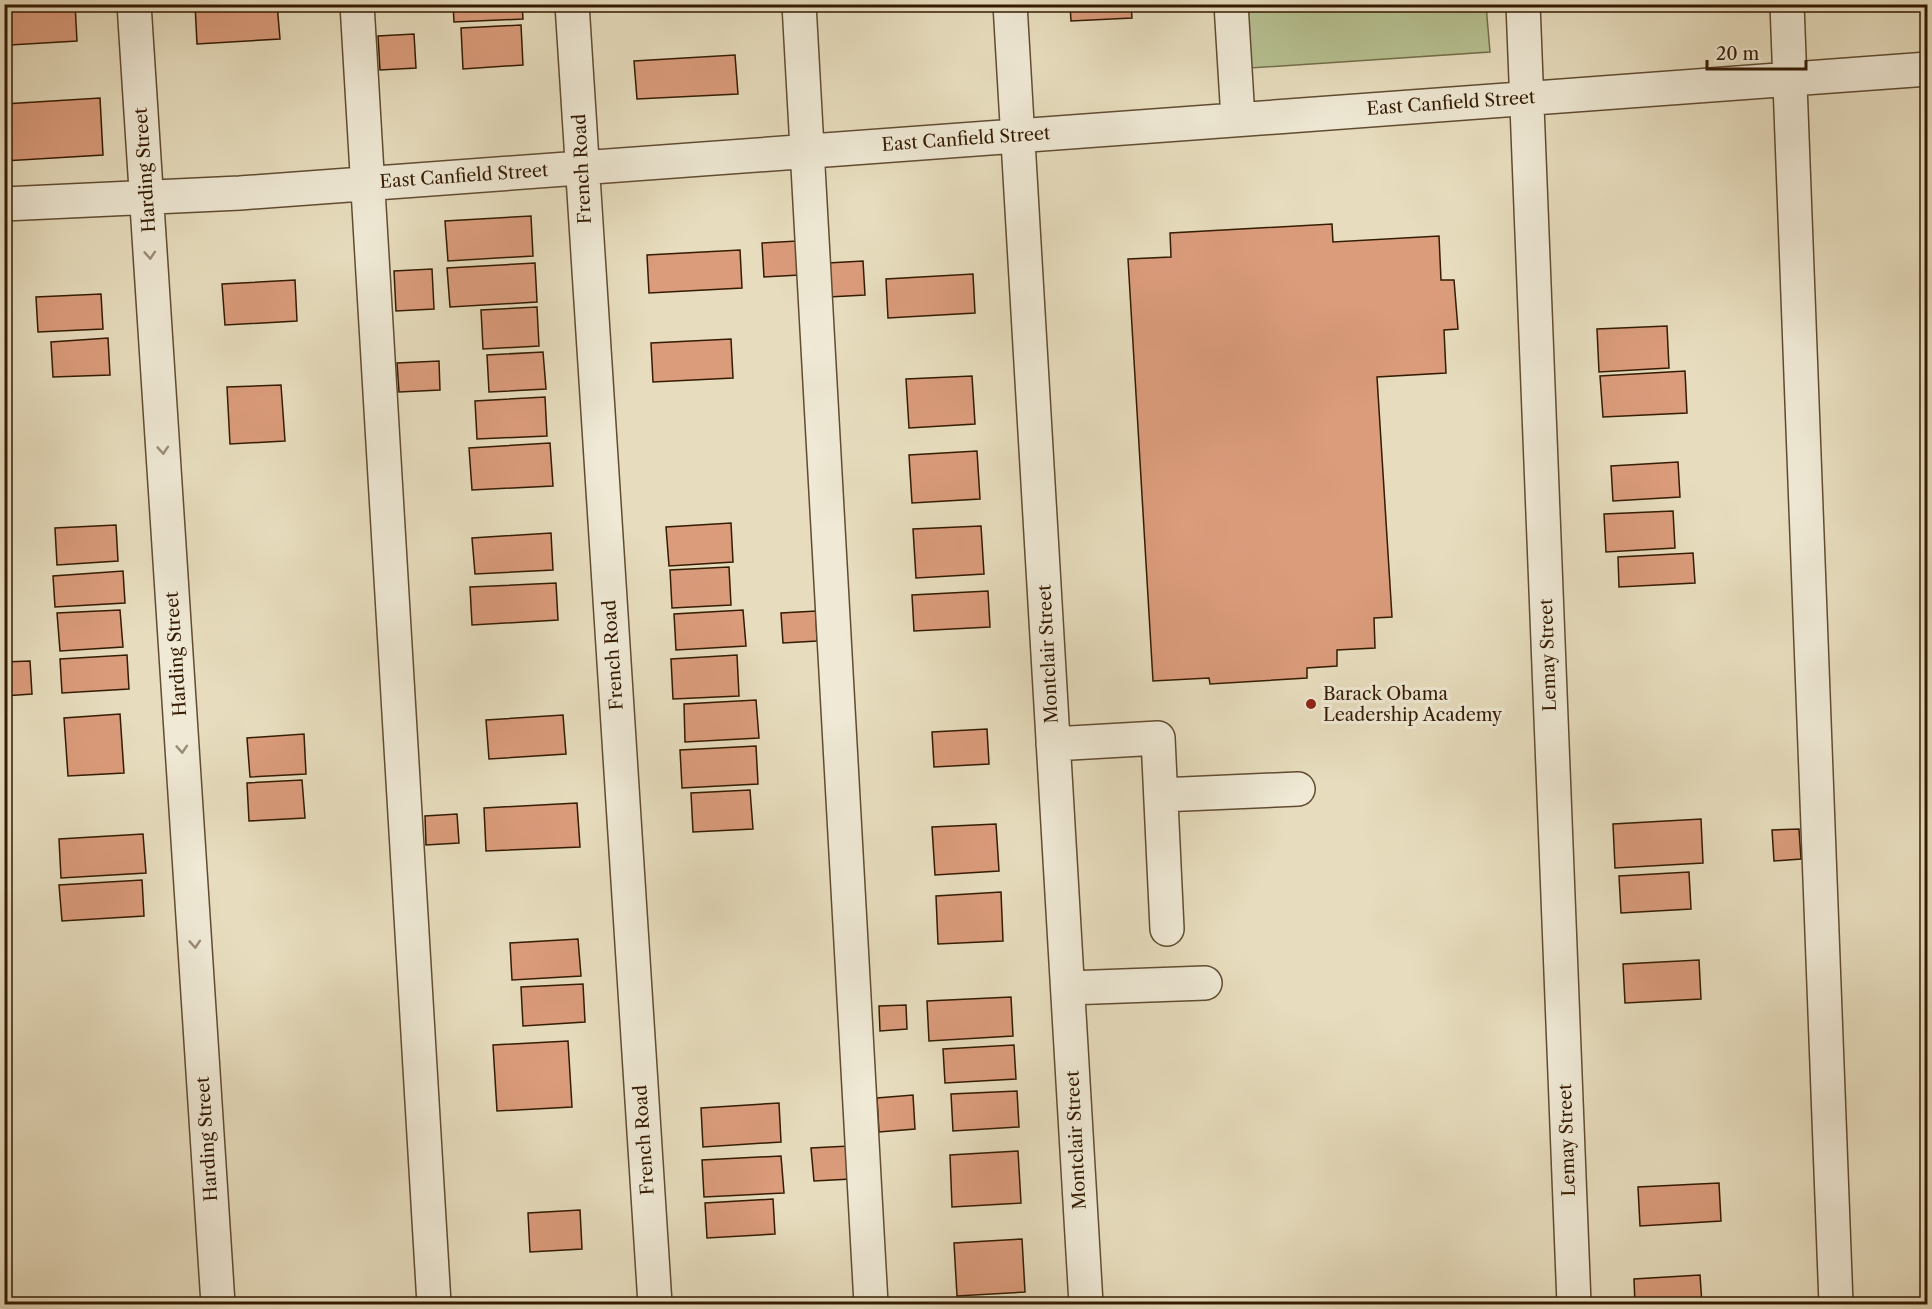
<svg xmlns="http://www.w3.org/2000/svg" width="1932" height="1309" font-family="'Libre Caslon Text',serif">
  <rect width="100%" height="100%" fill="#e7ddbe"/>
  <filter id="stains"><feTurbulence type="fractalNoise" baseFrequency=".00333" numOctaves="4"/><feColorMatrix values="0 0 0 0 .2 0 0 0 0 .09 0 0 0 0 .02 0 0 0 .5 -.17"/></filter>
  <radialGradient id="worn" r=".72"><stop offset=".6" stop-color="#630" stop-opacity="0"/><stop offset="1" stop-color="#630" stop-opacity=".3"/></radialGradient>
  <path fill="#b6c091" stroke="#756e4a" stroke-width="1.5" d="M1245,5H1486L1490,52L1250,68Z"/>
  <path fill="#db9c7c" stroke="#341b02" stroke-width="1.5" d="M7,4H75L77,41L10,45Z
    M195,4H277L280,39L197,44Z
    M453,4H522L523,19L454,22Z
    M1070,4H1131L1132,18L1071,21Z
    M521,25L523,65L463,69L461,28Z
    M414,34L416,68L380,70L378,36Z
    M735,55L738,94L637,99L634,61Z
    M100,98L103,155L4,161V104Z
    M531,216L533,256L448,261L445,221Z
    M1332,224L1333,242L1439,236L1441,280H1454L1458,329L1444,330L1446,373L1377,377L1392,617L1374,618L1375,648L1337,650V666L1307,668V678L1210,684L1209,678L1153,681L1128,259L1171,257L1170,233Z
    M797,241L799,275L764,277L762,243Z
    M740,250L742,288L649,293L647,255Z
    M863,261L865,295L829,297L828,263Z
    M535,263L537,302L450,307L447,268Z
    M432,269L434,309L396,311L394,271Z
    M973,274L975,313L888,318L886,279Z
    M295,280L297,321L225,325L222,284Z
    M101,294L103,329L38,332L36,297Z
    M537,307L539,346L483,349L481,310Z
    M1667,326L1669,368L1599,372L1597,329Z
    M108,338L110,375L53,377L51,342Z
    M731,339L733,378L653,382L651,343Z
    M543,352L546,389L489,392L487,355Z
    M439,361L440,390L399,392L397,363Z
    M1685,371L1687,413L1603,417L1600,376Z
    M972,376L975,424L909,428L906,379Z
    M281,385L285,441L230,444L227,387Z
    M545,397L547,436L477,439L475,401Z
    M550,443L553,486L472,490L469,448Z
    M977,451L980,499L912,503L909,455Z
    M1678,462L1680,497L1613,501L1611,466Z
    M1673,511L1675,548L1606,552L1604,514Z
    M731,523L733,562L669,566L666,527Z
    M116,525L118,561L57,565L55,528Z
    M981,526L984,574L916,578L913,529Z
    M551,533L553,570L475,574L472,538Z
    M1693,553L1695,583L1619,587L1618,557Z
    M729,567L731,605L672,608L670,570Z
    M123,571L125,603L55,607L53,576Z
    M556,583L558,620L472,625L470,587Z
    M988,591L990,627L914,631L912,595Z
    M120,610L123,647L60,651L57,613Z
    M743,610L746,646L676,650L674,614Z
    M816,611L817,641L783,643L781,613Z
    M127,655L129,689L62,693L60,659Z
    M737,655L739,696L673,699L671,659Z
    M30,661L32,694L4,696V662Z
    M756,700L759,738L685,742L684,704Z
    M120,714L124,773L68,776L64,718Z
    M563,715L566,754L489,759L486,720Z
    M987,729L989,764L934,767L932,732Z
    M304,734L306,774L250,777L247,738Z
    M756,746L758,784L682,788L680,750Z
    M302,780L305,818L249,821L247,783Z
    M750,790L753,829L693,832L691,793Z
    M577,803L580,847L486,851L484,808Z
    M457,814L459,843L426,845L425,816Z
    M1701,819L1703,863L1615,868L1613,824Z
    M996,824L999,871L935,875L932,827Z
    M1799,829L1801,859L1774,861L1772,830Z
    M143,834L146,873L61,878L59,839Z
    M1689,872L1691,909L1621,913L1619,876Z
    M142,880L144,916L62,921L59,885Z
    M1001,892L1003,941L938,944L936,896Z
    M578,939L581,976L512,980L510,943Z
    M1699,960L1701,999L1625,1003L1623,964Z
    M583,984L585,1022L523,1026L521,987Z
    M1011,997L1013,1036L929,1041L927,1001Z
    M906,1005L907,1029L880,1031L879,1006Z
    M568,1041L572,1107L497,1111L493,1045Z
    M1014,1045L1016,1079L945,1083L943,1049Z
    M1017,1091L1019,1127L953,1131L951,1094Z
    M913,1095L915,1129L879,1132L877,1098Z
    M779,1103L781,1142L703,1147L701,1108Z
    M849,1146L851,1179L814,1181L811,1148Z
    M1018,1151L1021,1203L952,1207L950,1155Z
    M781,1156L784,1193L704,1197L702,1160Z
    M1719,1183L1721,1221L1640,1226L1638,1187Z
    M773,1199L775,1234L707,1238L705,1203Z
    M580,1210L582,1249L530,1252L528,1213Z
    M1022,1239L1025,1292L957,1296L954,1243Z
    M1700,1275L1702,1304H1635L1634,1279Z"/>
  <g fill="none" stroke-linecap="round" stroke-linejoin="round">
    <g stroke="#614c31" stroke-width="36">
      <path id="minor" d="M134,4L218,1304
        M357,4L434,1304
        M572,4L655,1304
        M799,4L871,1304
        M1010,4L1086,1304
        M1231,4L1238,119
        M1523,4L1574,1304
        M1787,4L1836,1304
        M4,204L240,193L1928,69
        M1053,744L1158,738L1167,929
        M1161,795L1298,789
        M1068,988L1205,983"/>
    </g>
    <use href="#minor" stroke="#efe9d5" stroke-width="33"/>
  </g>
  <defs><path id="oneway-chevron" d="M-2-3.5L2.5 0L-2 3.5" fill="none" stroke-width="1.6" stroke-linecap="round" stroke-linejoin="round" transform="scale(1.5)"/></defs>
  <g stroke="#9b8c76">
    <use href="#oneway-chevron" transform="translate(150 255) rotate(86)"/>
    <use href="#oneway-chevron" transform="translate(163 450) rotate(86)"/>
    <use href="#oneway-chevron" transform="translate(182 749) rotate(86)"/>
    <use href="#oneway-chevron" transform="translate(195 944) rotate(86)"/>
  </g>
  <circle fill="#8f2418" stroke="#efe9d5" stroke-width="2" cx="1311" cy="704" r="6"/>
  <g text-anchor="middle" stroke-width="6" stroke-linejoin="round" paint-order="stroke">
    <g font-size="18" fill="#341b02" stroke="#efe9d5">
      <text transform="translate(1451 103) rotate(-4)" y="6">East Canfield Street</text>
      <text transform="translate(966 139) rotate(-4)" y="6">East Canfield Street</text>
      <text transform="translate(582 169) rotate(-93)" y="6">French Road</text>
      <text transform="translate(145 170) rotate(-94)" y="6">Harding Street</text>
      <text transform="translate(464 176) rotate(-4)" y="6">East Canfield Street</text>
      <text transform="translate(176 654) rotate(-94)" y="6">Harding Street</text>
      <text transform="translate(1048 654) rotate(-93)" y="6">Montclair Street</text>
      <text transform="translate(613 655) rotate(-94)" y="6">French Road</text>
      <text transform="translate(1548 655) rotate(-92)" y="6">Lemay Street</text>
      <text transform="translate(207 1139) rotate(-94)" y="6">Harding Street</text>
      <text transform="translate(644 1140) rotate(-94)" y="6">French Road</text>
      <text transform="translate(1076 1140) rotate(-93)" y="6">Montclair Street</text>
      <text transform="translate(1567 1140) rotate(-92)" y="6">Lemay Street</text>
    </g>
    <g font-size="18" fill="#341b02" stroke="#efe9d5" text-anchor="start">
      <text x="1323" y="700">Barack Obama<tspan x="1323" dy="21">Leadership Academy</tspan></text>
    </g>
  </g>
  <rect width="1932" height="1309" fill="none" stroke="#e7ddbe" stroke-width="24"/>
  <rect x="6" y="6" width="1920" height="1297" fill="none" stroke="#341b02" stroke-width="3"/>
  <rect x="12" y="12" width="1908" height="1285" fill="none" stroke="#341b02" stroke-width="1.5"/>
  <path d="M1707 60v9h99v-9" fill="none" stroke="#341b02" stroke-width="3"/>
  <text x="1716" y="60" font-size="18" fill="#341b02" stroke="#efe9d5" stroke-width="4.5" paint-order="stroke">20 m</text>
  <rect width="100%" height="100%" filter="url(#stains)"/>
  <rect width="100%" height="100%" fill="url(#worn)"/>
</svg>
